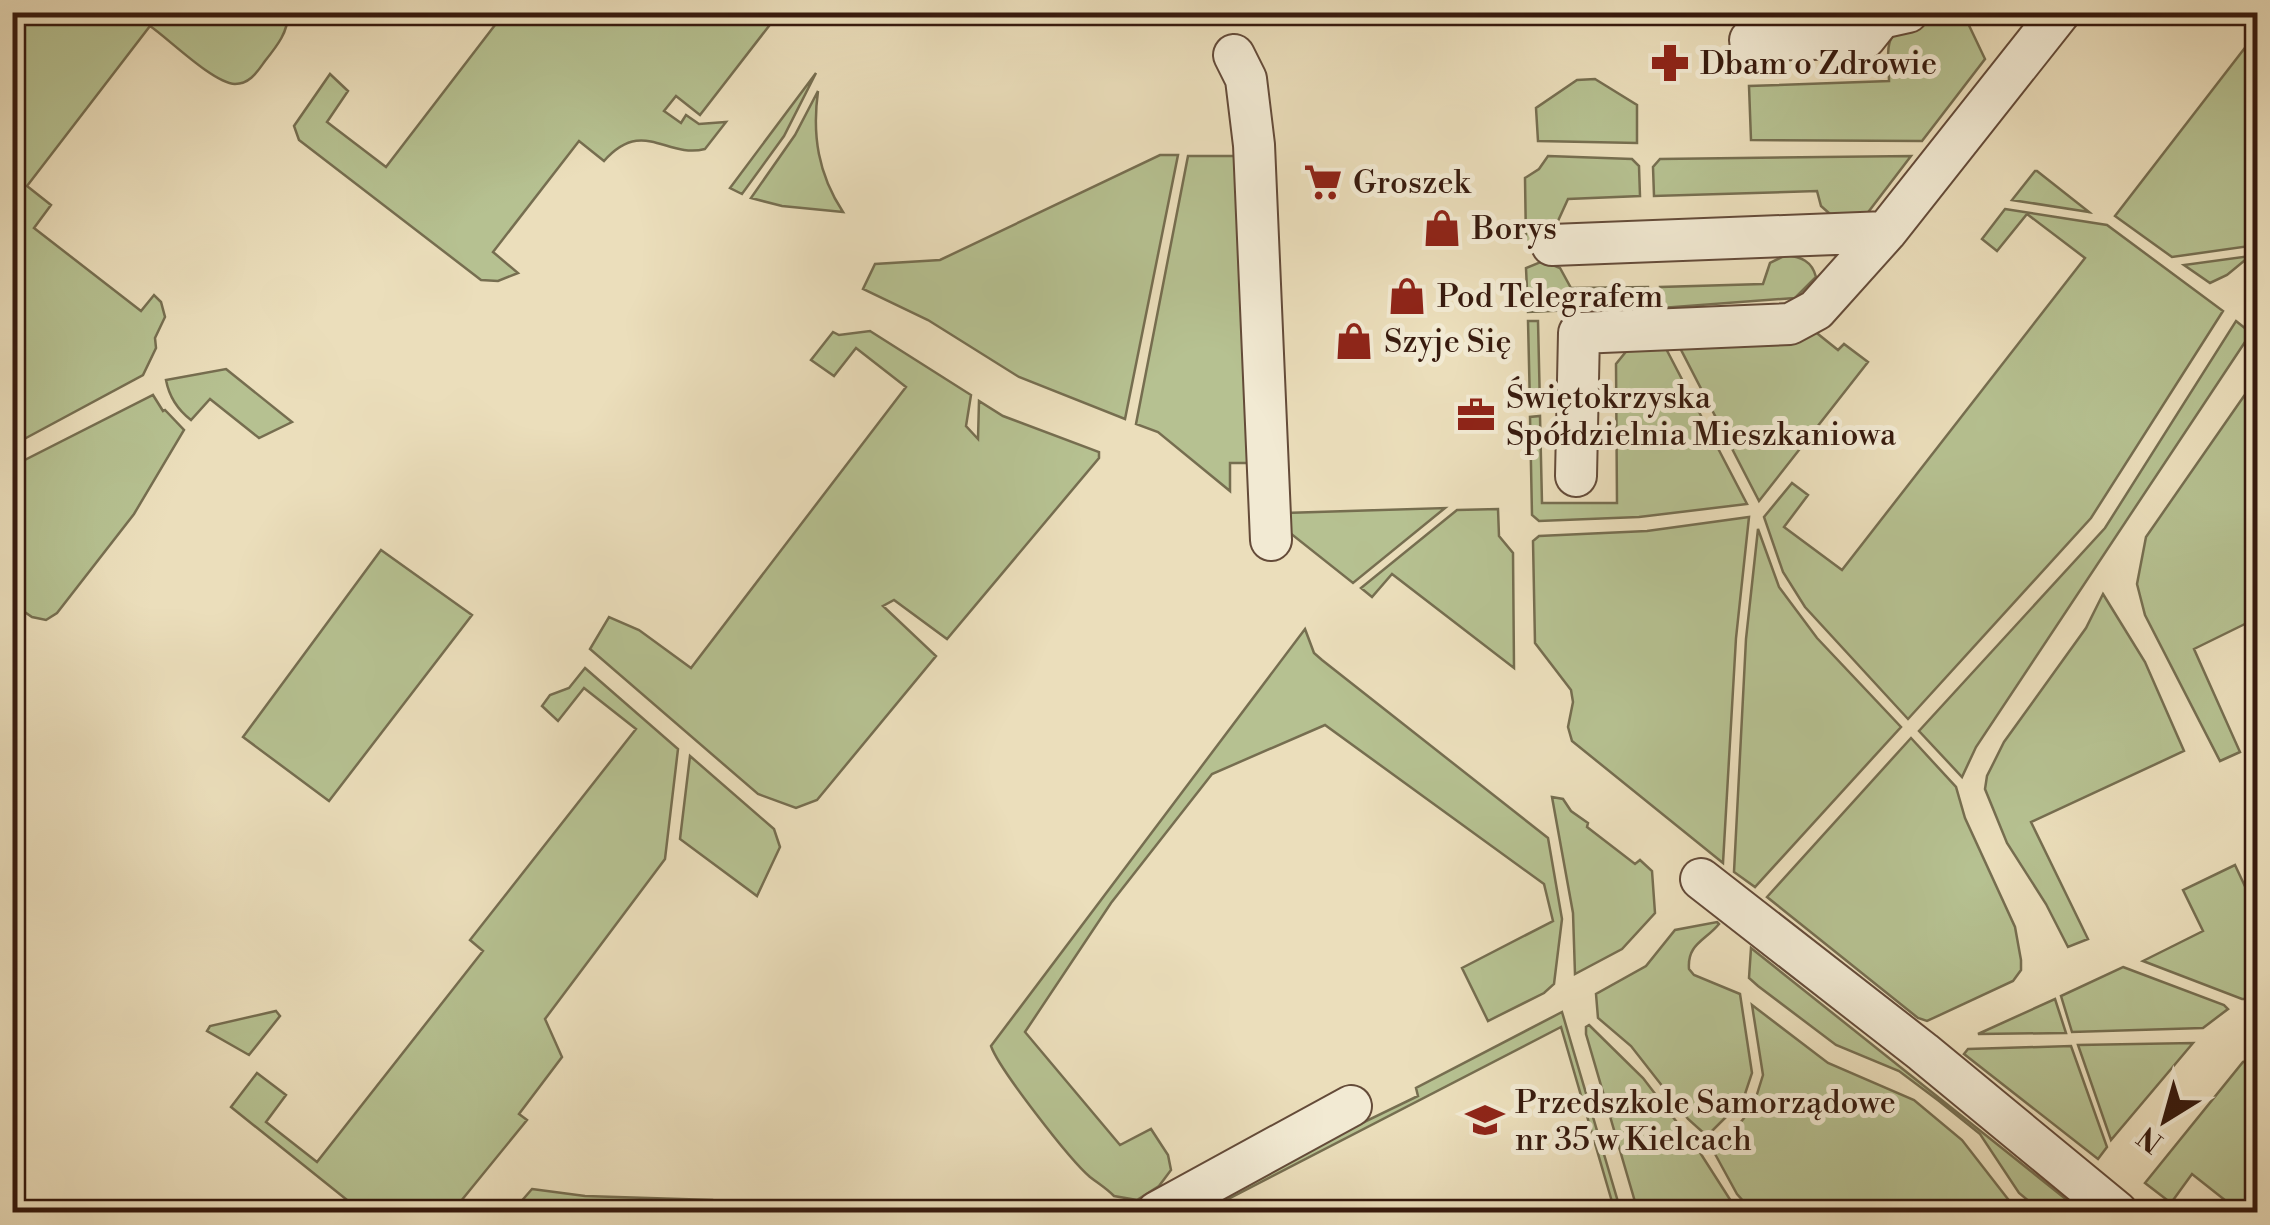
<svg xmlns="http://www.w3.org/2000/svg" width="2270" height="1225" font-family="'Libre Bodoni',serif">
  <rect width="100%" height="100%" fill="#ebdebb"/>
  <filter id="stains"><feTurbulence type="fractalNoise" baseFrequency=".002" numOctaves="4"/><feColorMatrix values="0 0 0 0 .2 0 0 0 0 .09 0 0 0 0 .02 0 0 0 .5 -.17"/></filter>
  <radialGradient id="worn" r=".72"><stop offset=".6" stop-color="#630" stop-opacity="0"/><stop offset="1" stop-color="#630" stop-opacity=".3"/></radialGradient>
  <path fill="#b6c191" stroke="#766e50" stroke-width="2.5" d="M13,12H288C289,31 277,46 265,61C257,72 250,84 235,84C213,83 169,39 150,26L27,186L51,205L34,228L141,311L154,295L161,302L165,317L155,338L156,348L143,375L13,445Z
    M505,12H779V13L700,115L676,96L664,111L681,123L686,115L699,124L726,122L705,149C666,159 643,117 604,161L579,141L493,252L518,273L498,281L481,280L299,140L294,126L330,74L348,91L327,122L386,167Z
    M1965,17L1985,59L1922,141L1751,140L1749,86L1889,81C1889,70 1886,52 1890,41C1897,23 1948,20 1965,17Z
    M2244,49L2257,59V245L2172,257L2115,216Z
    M816,73L784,136L742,194L730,188Z
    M1595,79L1637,105V143L1538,141L1536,108L1577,80Z
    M818,91C812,135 818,174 843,212L782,206L751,198L795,135Z
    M1160,155H1178L1125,419L1019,377L928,320L863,289L875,264L940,260Z
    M1188,156H1237L1260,463H1230V491L1158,432L1136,424Z
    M1548,156L1632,159L1639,166L1640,196L1568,199L1558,221L1541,226V248L1526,243L1525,178L1539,169Z
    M1911,156L1866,215L1830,214L1821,206L1817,191L1654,196L1653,167L1660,159Z
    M2035,171H2037L2089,212L2012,200Z
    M2005,209L2107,225L2223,311L2091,518L1908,719L1805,607L1783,572L1764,517L1792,483L1808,495L1784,527L1842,570L2085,258L2027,214L1997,251L1982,239Z
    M1786,255C1801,257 1812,261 1816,277L1795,298L1661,308L1660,287L1763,284L1770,263Z
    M2250,256L2227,275L2210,283L2184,265Z
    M1543,261L1560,268L1571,288L1648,287L1649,307L1528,312L1526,268Z
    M1528,321H1538L1540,407L1530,406Z
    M2236,321L2251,333L1976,747L1962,777L1919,731L2105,528Z
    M1813,330L1838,350L1844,344L1868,362L1759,501L1677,342Z
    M870,331L971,395L966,426L978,439L979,401L1003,416L1099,452V458L947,639L894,600L883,606L936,656L817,800L796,808L758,794L590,649L609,617L639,630L691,668L906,387L856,348L834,376L811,360L833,332L839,335Z
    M1662,341L1747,504L1639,517L1539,521L1532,515L1530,417L1540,416L1542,503H1617L1616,364L1633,343Z
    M226,369L292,422L259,438L210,399L191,420C178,410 169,396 166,380Z
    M153,395L163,411L165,410L184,430L134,514L57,613L46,620L32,617L13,604V466Z
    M2244,396L2257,405V618L2194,649L2240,752L2220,761L2145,615L2137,584L2146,537Z
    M1445,508L1353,583L1285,529V513Z
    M1498,509L1499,536L1513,553L1514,668L1392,574L1372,597L1361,588L1457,510Z
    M1749,517L1736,638L1723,863L1572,741L1568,727L1573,702L1571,690L1535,643L1533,541L1539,536L1647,531Z
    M1758,529L1779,587L1817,638L1901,727L1755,887L1734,872L1746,639Z
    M381,550L472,615L329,801L243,737Z
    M2103,594L2145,662L2184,751L2031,822L2088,939L2068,947L2046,904L2007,843L1985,789L1987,776L2004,742L2086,628Z
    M1305,629L1314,653L1322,660L1548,838L1562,919L1554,984L1544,993L1488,1021L1462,968L1553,921L1544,884L1325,725L1212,774L1111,903L1025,1032L1120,1145L1151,1129L1168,1155L1171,1170L1159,1186L1137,1200L1114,1196C1106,1188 1099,1184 1090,1177C1070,1160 999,1069 991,1046Z
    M585,668L678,749L665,859L545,1019L562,1057L519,1114L527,1120L452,1212H362L231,1107L257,1073L286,1095L266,1122L317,1162L483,951L470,940L636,729L584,688L558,721L542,706L550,695L569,688Z
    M1911,738L1956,787L1965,818L2015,927L2021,960V970L2013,981L1927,1021L1918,1018L1767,897Z
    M690,756L774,829L780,847L757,896L680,839Z
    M1552,797L1563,799L1571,811L1588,823L1587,827L1635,864L1640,860L1652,871L1655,913L1622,949L1575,974L1573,913Z
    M2235,865L2257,912L2256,999H2242L2143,961L2203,931L2183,890Z
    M1717,922L1719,924C1705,941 1687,944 1689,969L1694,975L1740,994L1752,1073L1743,1100L1707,1136L1688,1119L1631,1046L1598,1018L1596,994L1646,966L1675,930Z
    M1751,948L2082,1212H2042L2019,1193L1980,1134L1939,1101L1899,1071L1836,1045L1758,986L1749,978Z
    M2123,967L2224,1005L2228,1009L2203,1028L2072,1032L2061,996Z
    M2055,999L2066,1033L1978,1034Z
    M1752,1005L1828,1063L1914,1100L1962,1140L2018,1212H1753L1737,1194L1715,1154L1753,1107L1763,1075Z
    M276,1011L280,1016L249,1055L207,1031L210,1026Z
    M1562,1012L1621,1212H1615L1561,1027L1203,1212H1178L1418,1096L1416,1088Z
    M1589,1025L1643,1078L1699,1151L1738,1212H1638L1586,1034V1027Z
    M2193,1043L2111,1140L2078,1045Z
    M2071,1046L2107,1147L2098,1159L1964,1054L1968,1049Z
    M2257,1059V1212H2240L2192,1174L2171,1203L2145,1183L2243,1062Z
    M532,1189L585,1196L712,1200V1212H512Z"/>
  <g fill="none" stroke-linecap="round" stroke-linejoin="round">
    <g stroke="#644b39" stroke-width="44">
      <path id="minor" d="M1750,40L1865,38L1881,18L1908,12
        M1234,55L1246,79L1254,145L1271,540
        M1552,245L1886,232
        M1576,476L1579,333L1790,324L1816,310L1886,232L2060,12
        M1701,879L1923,1052L2117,1212
        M1157,1212L1351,1106"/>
    </g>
    <use href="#minor" stroke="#f2ead3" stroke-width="40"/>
  </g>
  <defs>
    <g id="pharmacy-bare" transform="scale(3)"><path d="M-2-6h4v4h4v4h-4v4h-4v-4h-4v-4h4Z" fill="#8f2418" stroke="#f2ead3" stroke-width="2.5" paint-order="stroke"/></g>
    <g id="supermarket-bare" transform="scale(3)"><path d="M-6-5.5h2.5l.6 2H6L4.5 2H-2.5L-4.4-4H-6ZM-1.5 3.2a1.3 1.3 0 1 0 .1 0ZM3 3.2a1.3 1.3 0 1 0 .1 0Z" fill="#8f2418" stroke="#f2ead3" stroke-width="2.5" paint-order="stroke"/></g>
    <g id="shop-bare" transform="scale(3)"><path d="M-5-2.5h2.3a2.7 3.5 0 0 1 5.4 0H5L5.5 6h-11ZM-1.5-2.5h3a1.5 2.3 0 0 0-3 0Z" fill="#8f2418" stroke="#f2ead3" stroke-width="2.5" paint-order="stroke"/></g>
    <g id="office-bare" transform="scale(3)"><path d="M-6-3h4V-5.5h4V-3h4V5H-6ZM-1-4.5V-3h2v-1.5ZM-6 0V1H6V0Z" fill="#8f2418" stroke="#f2ead3" stroke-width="2.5" paint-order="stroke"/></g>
    <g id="school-bare" transform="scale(3)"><path d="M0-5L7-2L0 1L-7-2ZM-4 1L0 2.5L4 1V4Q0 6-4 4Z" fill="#8f2418" stroke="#f2ead3" stroke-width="2.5" paint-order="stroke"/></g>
  </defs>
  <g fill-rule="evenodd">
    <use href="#pharmacy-bare" x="1670" y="63"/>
    <use href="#supermarket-bare" x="1323" y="182"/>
    <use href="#shop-bare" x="1442" y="228"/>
    <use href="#shop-bare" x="1407" y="296"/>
    <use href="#shop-bare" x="1354" y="341"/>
    <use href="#office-bare" x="1476" y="415"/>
    <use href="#school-bare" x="1485" y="1120"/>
  </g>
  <g text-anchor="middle" stroke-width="10" stroke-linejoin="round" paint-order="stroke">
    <g font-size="32" fill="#371a0e" stroke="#f2ead3" text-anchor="start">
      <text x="1700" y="74">Dbam o Zdrowie</text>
      <text x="1353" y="193">Groszek</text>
      <text x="1472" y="239">Borys</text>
      <text x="1437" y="307">Pod Telegrafem</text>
      <text x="1384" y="352">Szyje Się</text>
      <text x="1506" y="408">Świętokrzyska<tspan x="1506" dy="37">Spółdzielnia Mieszkaniowa</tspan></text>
      <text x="1515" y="1113">Przedszkole Samorządowe<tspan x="1515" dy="37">nr 35 w Kielcach</tspan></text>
    </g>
  </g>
  <rect width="2270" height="1225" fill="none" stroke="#ebdebb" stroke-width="50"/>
  <rect x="15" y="15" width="2240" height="1195" fill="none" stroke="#371a0e" stroke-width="5"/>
  <rect x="25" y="25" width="2220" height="1175" fill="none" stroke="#371a0e" stroke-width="2.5"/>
  <g transform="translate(2165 1120) rotate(217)" stroke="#f2ead3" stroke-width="8" paint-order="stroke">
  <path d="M0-8L18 38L0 25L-18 38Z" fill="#371a0e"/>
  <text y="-15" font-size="28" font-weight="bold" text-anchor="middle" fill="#371a0e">N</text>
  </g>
  <rect width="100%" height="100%" filter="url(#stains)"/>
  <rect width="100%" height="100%" fill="url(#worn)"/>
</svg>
